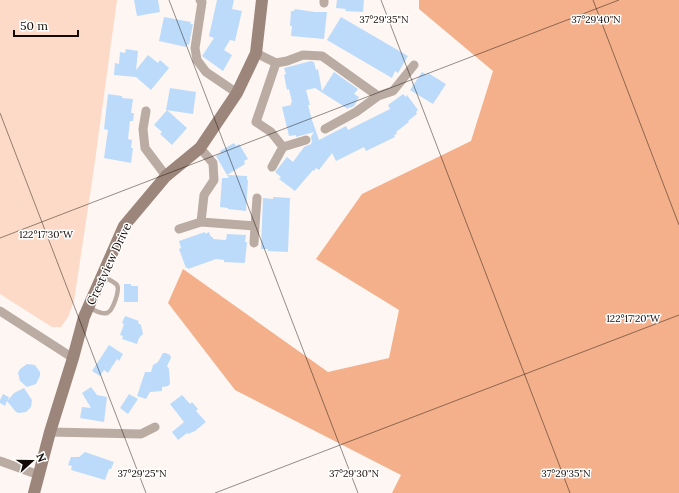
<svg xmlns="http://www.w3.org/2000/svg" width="679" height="493" font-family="Lora,serif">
  <rect width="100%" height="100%" fill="#fdf6f2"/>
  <path fill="#fddac7" d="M0,0H117L94,168L74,301L68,317L61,327H52L0,294Z"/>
  <path fill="#f3b08b" d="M419,0H679V493H392L401,475L235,390L168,303L183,269L328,372L389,358L399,310L316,259L362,194L471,141L493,71L419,9Z"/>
  <path fill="#bcdbfb" d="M134,0H158L160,12L137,16Z
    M217,0H234L232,9L242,11L235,41L230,40L224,50L232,55L223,71L202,56L214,38L209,36Z
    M337,0H364L363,12L345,11L346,9L336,8Z
    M295,9L315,12H327L324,39L291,36L292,26H290L291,11H294Z
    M164,17L191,22L190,24H193L189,45L187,44L186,47L159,41Z
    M341,17L408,56L398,73L395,71L392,78L327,40Z
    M126,49L138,51L136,70L148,55L158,63L160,60L169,68L151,90L136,77L114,75L115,63L119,64L120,52L125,53Z
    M311,61L314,62L316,70L318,69L322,91L334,72L358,89L354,94L359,97L354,106L350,108L349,107L348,109L315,88L306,90L310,105H308L312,120L319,140L346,126L348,130L390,109L388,105L403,94L406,97L407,95L418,110L416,112L417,114L408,121L409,122L396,132L397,134L394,135L395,137L366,151L364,147L336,161L332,153L319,170L316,168L314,171L313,170L295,191L279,179L281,177L275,172L287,157L293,162L304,147L311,144L312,141L311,137L314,132L296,137V135L289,136L282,107L291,105V103L292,102L289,89L287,90L284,75L286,74L284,68Z
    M422,72L427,75L428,73L446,84L433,104L410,90Z
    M170,88L196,92L193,114L166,110Z
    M108,94L122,96V98L133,99L131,113H134L133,121H130L128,139L132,140L131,148H133L131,163L104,158L108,130L104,129Z
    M167,110L187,128L172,145L160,134L162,132L154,125Z
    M234,143L236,146L239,144L248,159L244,161L245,164L227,175L216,156L221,153L220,151Z
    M227,175L247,176V180H248L246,211L228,209V208L220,207L222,178H229Z
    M273,197L290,198L288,252L268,251V249H261L263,198L273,199Z
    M205,232V234L209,232L211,237H213V239L226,240L227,234L246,235L245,242H247L245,262L244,263L224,262V260L216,259L188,269L187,267L186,268L179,249L181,248L179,241Z
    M124,284H131V286H138V302H124Z
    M125,316L139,321L138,323L141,325L143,334L139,338L137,344L122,339L123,336L120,335L124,324L122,323Z
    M109,345L123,354L119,361L117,359L108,373L104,370L100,376L92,371Z
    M163,353H166L170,355L171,358L167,366L169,369L170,384L168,386L162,387V391L150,392L146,399L137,396L145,372H151L153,365L158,362Z
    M27,364L35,365L40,372V376L36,384L27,387L20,381L18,373L20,369Z
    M91,387L97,395L107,397L104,422L80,418L82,407L91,408L82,393Z
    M24,388L32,400L31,407L26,412L19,413L16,412L7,401L5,406L0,403V400L3,394L9,397L8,400L14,393Z
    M129,394L138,399L128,414L120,408Z
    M182,395L190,404L192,402L198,409L196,411L206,422L195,431L188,434L187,433L178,440L172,432L184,422L170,404Z
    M85,452L114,462L111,469H109L105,480L71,470L72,466L68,465L71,457H79Z"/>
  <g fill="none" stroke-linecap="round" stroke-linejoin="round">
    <path stroke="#baaba3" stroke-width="4.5" d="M89,308C95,310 101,315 107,313C113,311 120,290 117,285C114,281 107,279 103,277"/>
    <path stroke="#baaba3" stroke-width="9" d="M200,0L202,2L195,48L197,60L206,72L237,93
      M324,0V3
      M256,53L276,63L287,61L303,55L322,56L378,96L393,91L414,65
      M276,63L256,122L271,132L283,147L306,140
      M146,111L143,129L145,148L166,176
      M325,129L356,112L378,96
      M200,148L213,163L214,180L204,195L201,222L255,226L257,198
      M272,167L283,147
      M179,229L201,222
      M254,243L255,226
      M0,311L73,358
      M50,432L141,434L155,427
      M0,461L39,475"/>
    <path stroke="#9c867b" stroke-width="12" d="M34,493L50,432L73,358L84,317L124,226L166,176L200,148L237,93L256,53L262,0"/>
  </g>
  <path fill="none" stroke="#150a05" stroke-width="1" stroke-opacity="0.45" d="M169,0L358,493M381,0L570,493M593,0L679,225M0,113L146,493M0,238L619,0M215,493L679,315"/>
  <g text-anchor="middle" stroke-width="3" stroke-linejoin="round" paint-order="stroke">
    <g font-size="12" fill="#150a05" stroke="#fff">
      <text transform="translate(109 264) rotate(-65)" y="4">Crestview Drive</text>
    </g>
  </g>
  <g font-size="10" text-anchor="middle" fill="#150a05" stroke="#fff" stroke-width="3" stroke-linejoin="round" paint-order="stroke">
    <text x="596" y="23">37°29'40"N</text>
    <text x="384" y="23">37°29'35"N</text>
    <text x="46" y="238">122°17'30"W</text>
    <text x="633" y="322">122°17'20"W</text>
    <text x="142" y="477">37°29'25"N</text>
    <text x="354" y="477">37°29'30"N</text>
    <text x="566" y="477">37°29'35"N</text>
  </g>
  <g transform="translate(32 461) rotate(69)" stroke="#ffffff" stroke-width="3" paint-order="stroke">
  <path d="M0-3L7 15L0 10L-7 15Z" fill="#150a05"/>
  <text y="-6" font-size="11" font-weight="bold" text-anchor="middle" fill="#150a05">N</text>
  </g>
  <path d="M14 30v6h64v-6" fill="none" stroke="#150a05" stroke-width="2"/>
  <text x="20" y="30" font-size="12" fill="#150a05" stroke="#ffffff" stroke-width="3" paint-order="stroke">50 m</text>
</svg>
